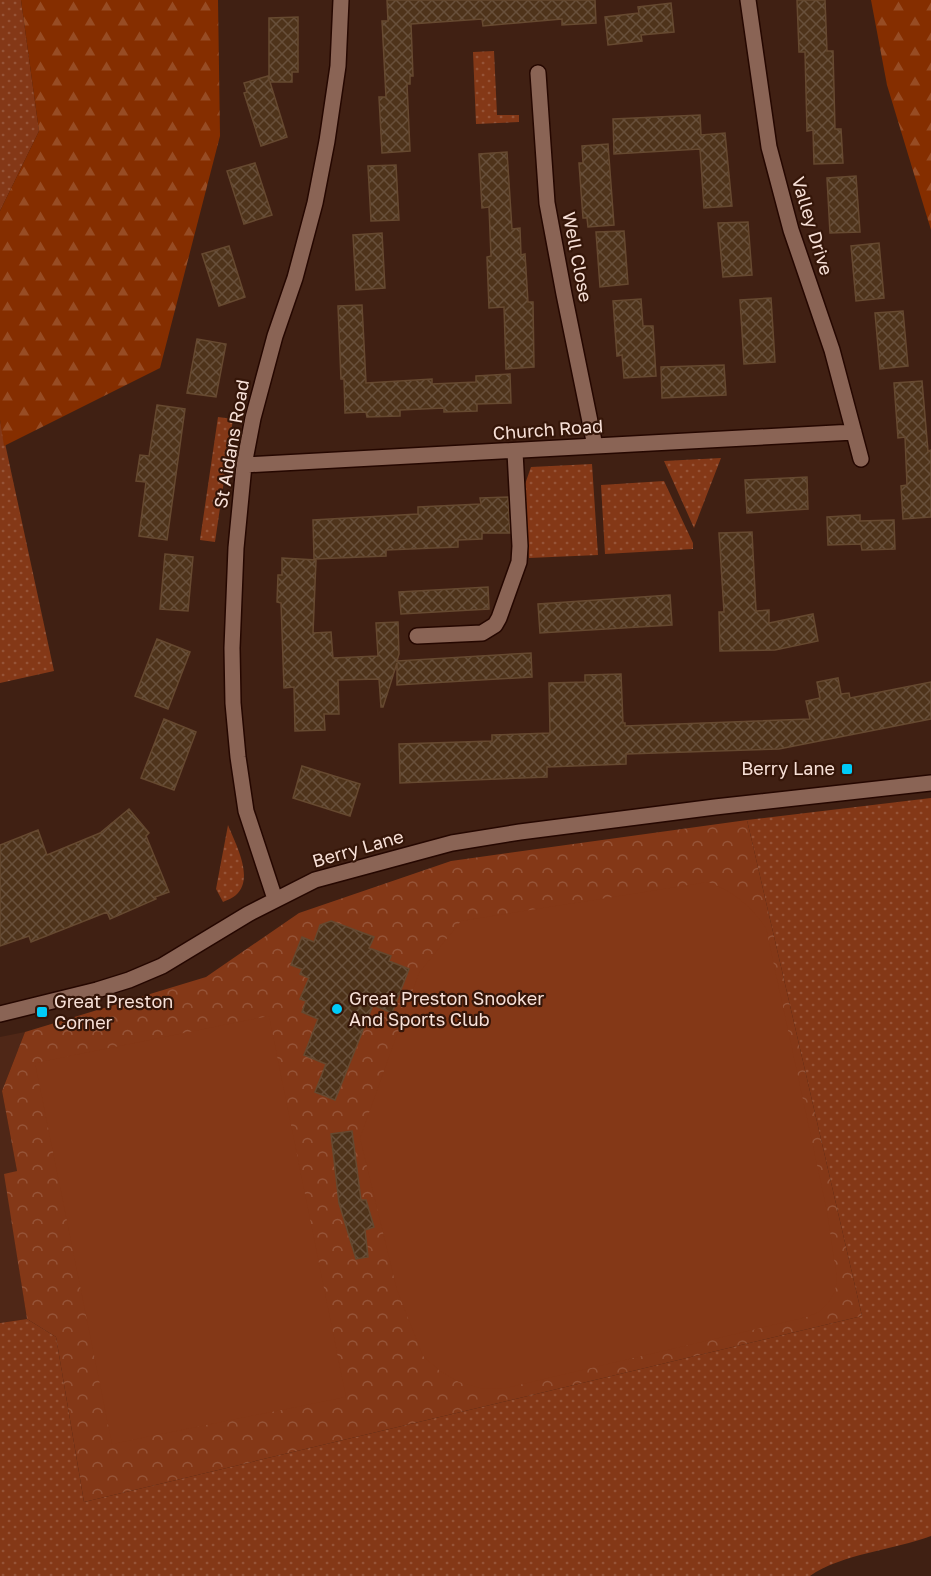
<svg xmlns="http://www.w3.org/2000/svg" width="931" height="1576" font-family="'Golos Text',sans-serif">
  <defs>
    <pattern id="grass-dots" width="8" height="8" patternUnits="userSpaceOnUse" patternTransform="scale(1.5)"><rect width="8" height="8" fill="#843817"/><path d="M2 2h.1M6 6h.1" fill="none" stroke="#965438" stroke-width="1.8" stroke-linecap="round"/></pattern>
    <pattern id="forest-firs" width="22" height="20" patternUnits="userSpaceOnUse" patternTransform="scale(1.5)"><rect width="22" height="20" fill="#852e00"/><path d="M5 1l3.5 6h-7zM16 11l3.5 6h-7z" fill="#974c24"/></pattern>
    <pattern id="park-crowns" width="20" height="18" patternUnits="userSpaceOnUse" patternTransform="scale(1.5)"><rect width="20" height="18" fill="#843817"/><path d="M2 6a3 3 0 1 1 6 0M12 15a3 3 0 1 1 6 0" fill="none" stroke="#965438"/></pattern>
    <pattern id="building-cross-hatch" width="8" height="8" patternUnits="userSpaceOnUse" patternTransform="scale(1.5)"><rect width="8" height="8" fill="#4e331a"/><path d="M0 0l8 8M0 8l8-8" fill="none" stroke="#68503b"/></pattern>
  </defs>
  <rect width="100%" height="100%" fill="#402013"/>
  <path fill="#4f2717" d="M25,1032L2,1091L17,1171L5,1175L27,1319L0,1323V1037Z"/>
  <path fill="url(#grass-dots)" d="M0,0H21L39,131L0,211Z
    M494,51L497,115H519V122L476,124L473,52Z
    M218,417L233,419L215,542L200,540Z
    M0,420L54,671L0,683Z
    M721,458L694,528L664,461Z
    M592,464L598,555L529,558L524,487L531,467Z
    M664,481L693,543V549L605,554L601,485Z
    M931,798V1536C894,1550 841,1554 810,1576H0V1323L27,1319L56,1337L84,1502L862,1316L747,820Z
    M228,825C235,843 255,878 236,895C233,898 227,900 223,902L216,889Z"/>
  <path fill="url(#forest-firs)" d="M21,0H218L220,136L160,368L4,446L0,420V211L39,131Z
    M871,0H931V230L887,85Z"/>
  <path fill="url(#park-crowns)" d="M747,820L862,1316L84,1502L56,1337L27,1319L4,1174L17,1171L2,1091L25,1032L206,977L299,913L451,861Z"/>
  <path fill="#843817" d="M708,882C734,892 750,905 766,928L827,1211L837,1279L835,1292L828,1303L819,1312L807,1317L502,1389L480,1388L459,1382L440,1371L423,1356L397,1290L360,1138L419,973L461,921Z
    M269,1016L346,1397L112,1444L35,1063Z"/>
  <path fill="url(#building-cross-hatch)" stroke="#664930" stroke-width="1.5" d="M387,0H595L596,23L562,25V19L483,26L482,19L411,24L413,76H410V84H407L410,151L382,153L379,97H386L382,21H388Z
    M797,0H825L827,51H833L835,129H841L843,163L814,164L813,130L807,131L805,52H799Z
    M671,3L674,32L641,35L642,41L608,45L605,17L639,13L638,7Z
    M298,17V72H292V82H270L287,137L261,146L244,93L247,92L244,83L268,76L269,81V18Z
    M700,115L701,135L725,133L732,206L704,208L700,149L614,154L613,119Z
    M608,144L614,225L588,227L587,218H583L581,191L579,163H583L582,146Z
    M507,152L512,229L520,228L521,255L525,254L528,302H533L534,367L506,369L504,307L489,308L487,257L491,256L489,207L482,208L479,154Z
    M255,163L272,215L244,224L227,171Z
    M396,165L399,220L371,221L368,166Z
    M856,176L860,232L830,233L827,178Z
    M748,222L752,275L723,277L718,223Z
    M624,231L628,284L600,287L596,232Z
    M382,233L385,288L356,290L353,235Z
    M879,243L884,298L856,301L851,246Z
    M229,246L245,297L219,306L202,254Z
    M771,298L775,362L744,364L740,300Z
    M641,299L643,326H653L656,376L624,378L622,355L617,356L613,301Z
    M362,305L366,383L432,379V384L476,382V376L510,374L511,403L477,404V411L444,412V408L400,410V416L367,417L366,412L345,413L344,379H341L338,306Z
    M903,311L908,366L880,369L875,313Z
    M197,339L226,344L216,397L187,393Z
    M724,365L726,395L662,398L661,367Z
    M922,381L928,451L931,450V517L903,519L901,486L907,485L905,437L898,438L894,383Z
    M157,405L185,409L167,540L139,536L146,482L136,481L140,455L149,456Z
    M807,477L808,509L747,513L745,480Z
    M508,497L510,533H482V539L458,540V547L386,550V556L314,559L313,520L418,514V507L481,504L480,498Z
    M860,515V521L894,520L895,549L862,550L861,544L828,545L827,517Z
    M752,532L756,611L769,610V623L813,614L818,641L775,650L720,651L719,612H724L719,533Z
    M165,554L193,557L188,611L160,609Z
    M282,558L316,560L313,633L331,632L333,658L378,656L376,623L398,622L399,654L397,661L531,653L532,677L397,685V663L383,707H381L379,679L338,680L339,714H324L325,730L295,731L294,687L284,688L281,603L277,602L278,575H282Z
    M488,587L489,609L401,614L399,592Z
    M670,595L672,625L540,633L538,604Z
    M157,639L190,652L168,709L135,696Z
    M621,674L623,723H625V726L810,719L806,701L820,698L817,682L838,678L841,694L849,693L850,698L931,682V719L779,749L626,754V764L547,767V777L400,783L399,744L492,741V735L550,733L549,683L585,682V675Z
    M164,719L196,732L174,790L141,778Z
    M302,766L360,784L350,816L293,798Z
    M129,809L149,833L146,836L169,892L155,897L156,899L110,919L107,912L31,942L29,936L0,946V845L38,830L47,855L100,833Z
    M331,921L374,937L369,948L391,956L389,961L409,969L392,1013L373,1005L335,1100L315,1092L326,1064L304,1055L318,1019L302,1012L306,1001L300,999L309,978L300,974L302,969L291,965L302,937L314,942L320,925Z
    M352,1131L361,1200H366L374,1227L365,1230L368,1257L356,1259L339,1203L331,1134Z"/>
  <g fill="none" stroke-linecap="round" stroke-linejoin="round">
    <g stroke="#250700" stroke-width="18">
      <path id="minor" d="M748,0L769,147L791,230L832,350L861,459
        M538,73L547,203L564,294L595,446
        M244,465L854,432
        M417,636L482,633L495,625L499,618L519,562L520,546L515,452
        M275,899L246,811L238,757L233,703L232,648L236,548L244,465L253,418L275,336L295,278L315,203L327,141L338,66L341,0
        M0,1014L97,990L129,980L162,966L248,914L315,880L452,843L520,832L715,807L931,783"/>
    </g>
    <use href="#minor" stroke="#8a6455" stroke-width="15"/>
  </g>
  <g fill="#00cbf8" stroke="#351609" stroke-width="2">
    <rect x="841" y="763" width="12" height="12" rx="3"/>
    <circle cx="337" cy="1009" r="6"/>
    <rect x="36" y="1006" width="12" height="12" rx="3"/>
  </g>
  <g text-anchor="middle" stroke-width="4.5" stroke-linejoin="round" paint-order="stroke">
    <g font-size="18" fill="#f8e1d8" stroke="#351609">
      <text transform="translate(812 226) rotate(73)" y="6">Valley Drive</text>
      <text transform="translate(577 257) rotate(79)" y="6">Well Close</text>
      <text transform="translate(548 430) rotate(-4)" y="6">Church Road</text>
      <text transform="translate(232 444) rotate(-80)" y="6">St Aidans Road</text>
      <text transform="translate(358 849) rotate(-16)" y="6">Berry Lane</text>
    </g>
    <g font-size="18" fill="#f8e1d8" stroke="#351609" text-anchor="start">
      <text x="835" y="775" text-anchor="end">Berry Lane</text>
      <text x="349" y="1005">Great Preston Snooker<tspan x="349" dy="21">And Sports Club</tspan></text>
      <text x="54" y="1008">Great Preston<tspan x="54" dy="21">Corner</tspan></text>
    </g>
  </g>
</svg>
